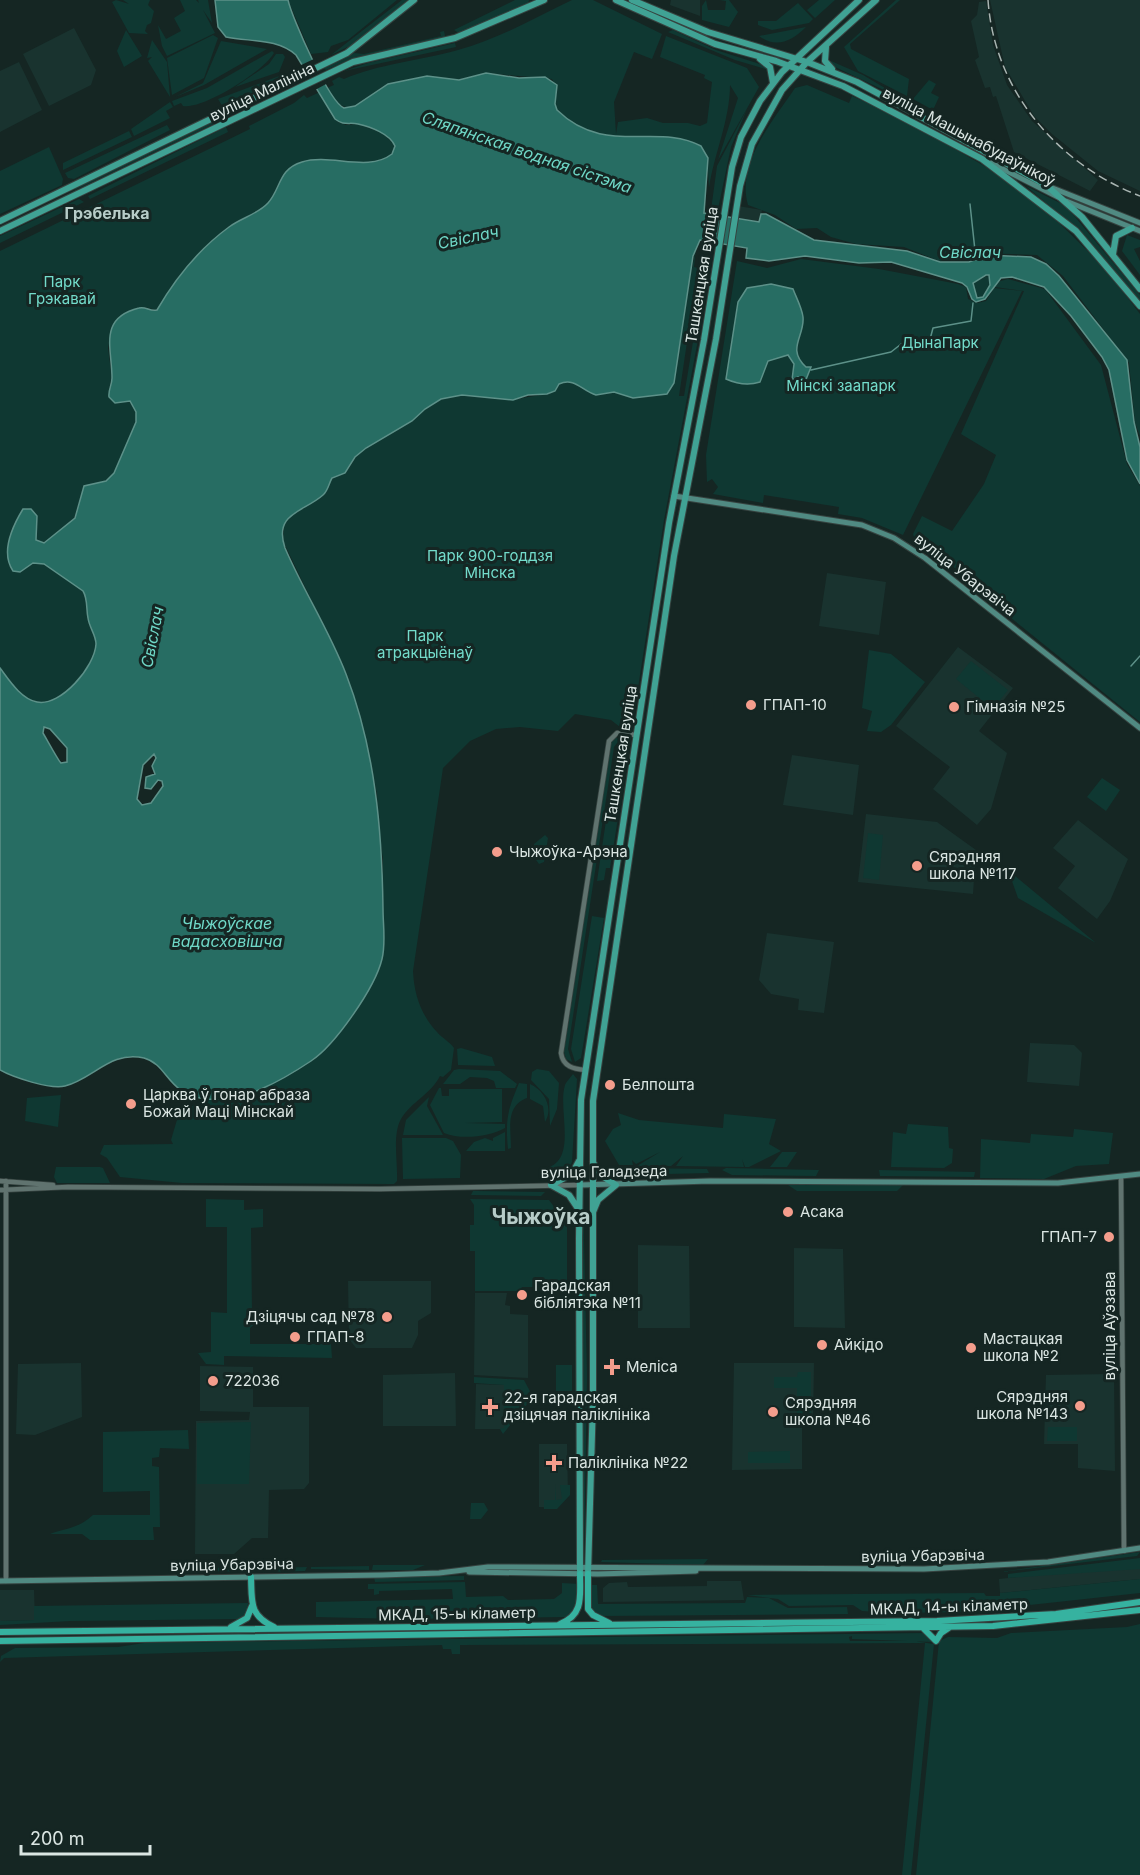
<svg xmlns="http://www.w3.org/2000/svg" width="1140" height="1875" font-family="Inter,sans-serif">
  <rect width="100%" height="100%" fill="#152623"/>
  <path fill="#19332f" d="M671,0H700V16L670,5Z
    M990,0H1140V191L1098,171L1052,134L1034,116L1005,67Z
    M986,1L993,45L1007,85L1032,121L1098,180L1090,191L1014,152L996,96L993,97L990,87L985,88L975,60L979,57L971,21L977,15L979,2Z
    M74,28L96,70L91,85L49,106L23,54Z
    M19,62L42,110L0,132V71Z
    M738,206L762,210L760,222L736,218Z
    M827,573L886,582L879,635L819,626Z
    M958,647L1013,688L979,731L1007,753L991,809L977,825L933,789L950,767L896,726Z
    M792,755L859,765L853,815L783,805Z
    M866,814L937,822L976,850L973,894L858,882Z
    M1078,820L1128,859L1110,901L1097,919L1058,888L1075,866L1053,848Z
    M767,933L834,942L824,1013L798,1010L799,999L771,994L759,980Z
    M1030,1043L1074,1045L1082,1053L1079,1086L1027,1082Z
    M638,1245L689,1246L690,1328H638Z
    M794,1248L843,1249L845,1328L794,1327Z
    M348,1281H431V1313L418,1321V1335L412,1348H356L349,1339Z
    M475,1293H507L505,1305L510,1306V1314L528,1315V1378L474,1375Z
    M81,1363L82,1417L35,1435L16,1434L18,1364Z
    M734,1363H814L813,1424L802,1425V1469L732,1470Z
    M200,1366L253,1367V1407H309V1483L304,1489L269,1490L268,1538H252L234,1554H195L196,1421L249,1420L250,1412L200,1411Z
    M455,1373L456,1426H383V1375Z
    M1114,1374L1115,1471L1078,1468V1444H1044L1046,1375Z
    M476,1384L504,1385V1429H475Z
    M539,1444H567L568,1495L557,1508L539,1507Z
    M1140,1565V1579L1000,1593L999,1579Z
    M707,1581H741L744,1600L603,1602V1588L609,1583L627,1582L628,1587L707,1586Z
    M0,1590H34L35,1620L0,1621Z"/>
  <path fill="#0f3832" d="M116,0L129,4L123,0H150L148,5L154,11L151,23L147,25L145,31L148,34L129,33L112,2Z
    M180,0H196L199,3L198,0H208L212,23L203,10L215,33L167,56L162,46L158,25L166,39L181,31L174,18L185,11Z
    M288,0H397L348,40L331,46L328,52L311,54Z
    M402,0H408L354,44L331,55Z
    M515,0H529L528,4L459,33L454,30Z
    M572,0H593L662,34L652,59L634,52L614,102L616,134L618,122L647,118L663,123H688L700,126L707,123L712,82L704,78L705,75L660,57L666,36L747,68L759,87L718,160L738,98L730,85C730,120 714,154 709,188L707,155L701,146C657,122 605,157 557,110C552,99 558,91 552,79L486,73L459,80L427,76L382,87L359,104L348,108L336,103L327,88L334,85L332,81L339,77L344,79C378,64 419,61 458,50C498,39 535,18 572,0Z
    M706,0L708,10H725L726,1L720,0H729L738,12L729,27L702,20V6Z
    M819,0H835L815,18L807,10Z
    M896,0H900L850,44L851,49L909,79L907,96L858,71L844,47Z
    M798,3L813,19L809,23L772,30L758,25V21H776Z
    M806,27C792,41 776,49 759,36Z
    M126,30L142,56L124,67L117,51Z
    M673,30L716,50L763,65L769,70L735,60L668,32Z
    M444,31L445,36L442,39L357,57L326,70L324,68L354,53L364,54L441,36L440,32Z
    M213,35L218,38L204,78L172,95L167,58Z
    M152,40L167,62L170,97L148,61L152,57L147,58Z
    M221,41L267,49L204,85L175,97L203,83Z
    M455,43L456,47L344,71L368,63Z
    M272,51L274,53C264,71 203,110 183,106L181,103L174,106L172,101L207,88Z
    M276,54H283L285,57L279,72L235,87L269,64Z
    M831,61L863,75L905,100L833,66L828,63Z
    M282,75L284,77L223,107L218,99Z
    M929,80L936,84L931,93L939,97L933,110L913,99Z
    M807,85L849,103L852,96L900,117L986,167L1049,213L1107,270L1140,314V436L1135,423L1129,363L1063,276L1037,255L980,253L968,261L960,257L939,261L904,247L856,244L831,237L817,228L796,229L775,215L748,205C736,163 773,121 795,88Z
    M320,92L338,122L346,125L358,124L382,133L394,144V151C373,176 328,152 301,162C278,170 279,191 267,204C257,214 240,218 228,227C198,250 175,279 157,310L144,307L125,313L114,324L108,348L112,378L109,389L115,403L130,401L136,412V422L114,473L106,481L84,486L74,518L44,543L36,540L37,516L31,509L26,508C11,521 0,554 13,571L20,572L33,563L44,564L83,591C88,599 86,609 88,618C89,627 96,635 96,644C96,666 61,707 37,702C21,699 9,680 0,668V251L250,129L249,126L294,103L304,95L307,98Z
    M170,102L173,107L166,111L170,118L134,136L131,129Z
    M747,109L731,147L718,209L711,210L717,166Z
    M221,118L222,120L75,190V188Z
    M167,125L170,130L74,179L68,178L65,173Z
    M226,127L228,132L90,199L88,196Z
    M129,131L132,137L63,170V163Z
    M49,147L63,179L62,185L0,214V171Z
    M1026,186L1066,206L1140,295V300L1080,232Z
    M79,199L84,202L0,243V236Z
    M1127,235L1140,240V247L1134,249L1140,261V275L1122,251Z
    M696,248L694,267L698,268L679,396H684L705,269L710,270L707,292L664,520L633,720L625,728L622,722L620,727L611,720L575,714L558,731L520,727L496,729L470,741L443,768L413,971C414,994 421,1015 437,1032C442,1038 450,1042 454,1048L451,1070L443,1077L440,1076C431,1094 411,1102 401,1119C392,1135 398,1163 397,1181L394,1184L182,1183L120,1177L107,1158L100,1154L104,1145L173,1144L171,1140L179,1113L206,1099L232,1098L255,1091L315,1059L335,1039L352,1015L383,954V859L378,828L377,794L368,751L346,673L283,541L284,524L292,515L323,495L332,478L349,468L358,454L441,399L462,395L510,400L547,394L559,384L566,381L578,384L596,395L614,392L633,398L667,394Z
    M801,259L879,269L958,284L966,287L968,299L977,303L986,301L994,288L1022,291L903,535L862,518L838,514L839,507L764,495L763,503L713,494L718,487L712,479L707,482L706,455L737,261L767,268Z
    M989,275L990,285L983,297L977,298L973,283Z
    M1008,279L1045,289L1101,365L1127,464L1140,486V722L1000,609L979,585L915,540L913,534L922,516L952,531L984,484L996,455L961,434L1024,291L995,287L997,282Z
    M869,650L891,654L925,682L891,725L881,732L867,731L872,711L862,708Z
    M971,661L1008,690L993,709L956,679Z
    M615,738H621L614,747L568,1049L572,1062L566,1059L564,1052L611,743Z
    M623,739L629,749L610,868H606L604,880L597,881L617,747Z
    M1102,778L1120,790L1106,811L1087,797Z
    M868,833L883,835L879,880L863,878Z
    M545,835L548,838L544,862L539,864L534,857V844Z
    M1008,870L1096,943L1018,898Z
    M592,916L604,918L581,1058L575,1062L571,1049Z
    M461,1048L492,1057L495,1066L458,1065L457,1049Z
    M459,1069L500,1071L517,1084L515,1088H496L494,1081L487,1078L470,1077L460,1084H443L454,1070Z
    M537,1069L549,1071L559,1083L557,1109L550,1126L549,1099L531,1080L532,1072Z
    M573,1074L577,1079L572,1162L566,1173L550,1177V1172H542V1169C580,1164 557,1110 565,1085C566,1082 571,1077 573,1074Z
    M519,1083L527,1084V1098C505,1106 511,1129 511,1148L508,1149C505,1118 508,1110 519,1083Z
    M530,1084C544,1090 554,1108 545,1122L543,1106L530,1099Z
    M439,1088H441L442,1096H449V1089H502V1122L465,1123L505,1124V1128C489,1137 461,1140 444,1133L430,1105Z
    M61,1095L58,1127L25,1121L27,1098Z
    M429,1097L427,1106L443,1135H403L406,1120Z
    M618,1113L639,1120L723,1128L724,1114L776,1119L769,1144L781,1151L749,1167H745L742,1159L744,1167L676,1166L683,1156L671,1166H637L660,1152L636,1164L632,1160L633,1165H619L605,1141L613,1129L621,1125Z
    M908,1124L948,1127L949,1148L953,1149L952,1163L944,1168L891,1167L893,1132L906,1134Z
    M1074,1129L1113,1133L1109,1164L1076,1166L1044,1179L980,1178L981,1139L1030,1143L1031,1134L1073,1137Z
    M505,1132V1151H466L474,1142L485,1138L493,1141V1138Z
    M402,1138H446L453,1141L461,1155L460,1178L403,1179Z
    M782,1152H797L787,1167H770Z
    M56,1167H100L103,1168L110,1183H57L54,1177Z
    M632,1168L707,1169L709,1173L625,1175Z
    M726,1168L819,1170L816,1176L732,1175L722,1170Z
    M879,1170L975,1172L974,1177L880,1176Z
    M788,1185H903L897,1191H797Z
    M473,1191H477L545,1192L541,1196L471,1195Z
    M583,1193L587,1376L584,1559H583Z
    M206,1199L244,1200V1210L263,1209V1227L251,1228L252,1311H264V1316L250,1328V1344H331L332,1358L224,1356V1365L206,1364L198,1353L211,1352V1312L227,1313V1227H206Z
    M470,1199L549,1200L567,1224V1292L538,1291L535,1287H522L519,1291H475V1251H470V1225H474V1205Z
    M556,1365H572V1391H556Z
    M798,1372H811V1416H797V1388H774V1377H797Z
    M474,1377L524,1380L533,1397L503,1434L500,1429L504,1428V1385L474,1383Z
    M251,1422L249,1484H197V1423Z
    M1048,1427H1077V1441H1047Z
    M188,1430L189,1449L160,1448L159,1457L152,1458V1466L159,1467L160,1527H153L154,1540H90L82,1534H50C69,1527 77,1529 93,1515H150V1491L103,1492V1432Z
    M790,1451V1463H748V1452Z
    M555,1484L556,1500L562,1499L560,1485H570V1495L557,1509H544V1500H555Z
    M471,1503H484L488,1510L481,1519H470Z
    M1140,1552L1137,1556L1000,1572Z
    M1140,1558V1569L1008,1578V1574Z
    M708,1559L703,1565L601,1562L602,1560Z
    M373,1565H425L413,1570H372Z
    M369,1566V1570L311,1569V1567Z
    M255,1567L254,1572L205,1571L208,1568Z
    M307,1567L305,1571L259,1572L257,1568Z
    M464,1576V1580L375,1582L374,1577Z
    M1140,1579V1593L967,1612L894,1613L862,1611L853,1605L789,1606L778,1599L747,1595L984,1593L986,1596H1000V1593Z
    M465,1582L466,1597L503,1596L508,1600L554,1599L562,1593V1583L579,1584C578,1597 581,1612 567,1617L400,1619L316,1617V1602L453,1599L452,1589L379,1591V1594L374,1595V1589H368V1584Z
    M591,1585H597L598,1604L745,1603L747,1597L769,1598L788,1608L847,1607L848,1614L600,1616L591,1609Z
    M248,1603L247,1613L239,1619L70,1621L0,1625V1621L34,1620V1606Z
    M1140,1624V1875H916L939,1641L948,1637L997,1638L1011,1633L1127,1627Z
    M926,1633L934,1642L852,1639V1636L849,1637L850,1641H913L934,1644L911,1875H902L925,1643L460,1645V1654H452L451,1649H443L442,1645L4,1658L0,1662L1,1656L15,1648L118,1647L144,1643Z"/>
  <path fill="#276d63" stroke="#5d9189" stroke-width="1.5" fill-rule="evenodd" d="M215,0H288C292,18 329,102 344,108L355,106L388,84L427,76L459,80L486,73L519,78L545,77L557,85L555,104L557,110C605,157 657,122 701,146L708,158L704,213L759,222L761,214H766L814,240L907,251L940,262H969L987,255L1031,257L1046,264L1059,276L1127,360L1134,422L1140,447V484L1127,460L1109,370L1102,357L1071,316L1044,287L1012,277L1001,278L985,299L976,302L972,299L967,287L962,283L891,262L859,263L805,256L769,261L746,258L747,248L700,240L693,256L674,383L667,394L633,398L614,392L596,395C582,391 575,377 559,384L555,391L547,394L528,395L513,400L462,395L441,399L425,409L412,421L366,448L355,457L345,473L332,478C329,483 328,491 323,495C304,512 273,513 285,548C303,590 329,630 346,674C375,749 382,829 383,909C383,925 386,943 382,959C375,988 335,1045 311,1061C281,1081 243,1103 206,1099C166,1094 169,1065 144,1058C111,1050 93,1079 65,1086C51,1090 12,1077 0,1070V668C9,680 21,699 37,702C61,707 95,666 96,644C96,635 89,627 88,618C86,609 88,599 83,591L44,564L33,563L20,572L13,571C0,552 12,527 23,509H31L37,516L36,540L44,543L75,518L84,486L106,481L114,473L136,422V412L130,401L115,403L109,397C108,390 112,385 112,378C112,348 98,318 139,308C146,306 150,312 157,310C175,279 199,249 229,227C241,218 258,214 268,203C281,189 278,169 302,162C331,153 367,173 392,154L395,146C390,134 371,127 358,124C349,122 344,126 335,119L296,55C277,38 250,42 226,37L218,27ZM986,275H989L990,285L983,297L977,298L973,283ZM44,727L50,729L67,748V762L61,763C59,762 46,738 43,733ZM154,754L156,758L152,766L155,774L146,777L145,788L151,789L158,780L162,781L163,786L151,803L142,805L137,799L143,765Z
    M771,284L793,289C796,297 802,308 803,317C805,336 786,349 806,367H811L805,382H802L798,377L792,380L794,364L788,355L768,361L760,382C748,386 737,384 726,379L738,302L747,288Z"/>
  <path fill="#152623" d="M316,58L328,83L315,90L299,66Z"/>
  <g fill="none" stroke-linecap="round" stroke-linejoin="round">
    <path stroke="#5d9189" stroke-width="1.5" d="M970,204L976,260
      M811,370L891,352L905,341L916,343L921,339L928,347L933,328L971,321L973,303
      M1131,666L1140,656"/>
    <g stroke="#364340" stroke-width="6">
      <path id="tertiary" d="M585,1070C574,1069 563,1067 561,1053L609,741L617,733L636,735
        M1121,1177L1124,1551
        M0,1181L53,1185
        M0,1190L68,1187L380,1189L580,1185
        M6,1581V1181"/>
    </g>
    <g stroke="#364340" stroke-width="7">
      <path id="secondary" d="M991,163L1058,197
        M1050,187L1140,223
        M1066,201L1140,231
        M674,496L862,525L894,538L925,558L1140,728
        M580,1185L710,1181L1058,1183L1140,1174
        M469,1572L598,1574L696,1571
        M0,1581L382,1575L439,1573L488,1567L924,1569L1048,1562L1140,1548"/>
    </g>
    <g stroke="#364340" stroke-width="8">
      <path id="primary" d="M616,0L715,44L776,61L843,86L982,159L1076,231L1140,306
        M632,0L708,32L807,62L857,82L1046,185L1082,217L1140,289
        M826,47L825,61L832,69
        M760,59L770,67L773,83
        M0,221L347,53L414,0
        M0,231L353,62L455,38L544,0
        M1113,254L1116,236L1132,228
        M551,1185L572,1174L579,1161
        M551,1185L569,1195L579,1210
        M593,1212L598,1200L616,1185L599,1174L593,1162
        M580,1574L579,1238L581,1100L669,523L704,340L732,167L741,137L760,101L782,72L859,0
        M588,1574L593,1399V1101L674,556L716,339L740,186L752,144L782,90L807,62L876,0"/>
    </g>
    <g stroke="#364340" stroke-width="8">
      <path id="trunk" d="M588,1574V1609L593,1615L609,1623
        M251,1577C252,1603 249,1615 274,1627
        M560,1624C584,1615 580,1596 580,1574
        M231,1627L247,1618L252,1606
        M924,1629L936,1641L941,1633L950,1627
        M0,1632L937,1621L1056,1614L1140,1602
        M0,1641L993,1626L1140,1610"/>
    </g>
    <use href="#tertiary" stroke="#60736f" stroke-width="4.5"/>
    <use href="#secondary" stroke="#508a82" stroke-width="5"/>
    <use href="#primary" stroke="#40a294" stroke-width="6"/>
    <use href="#trunk" stroke="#36b2a0" stroke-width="6"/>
    <path stroke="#a9b5b2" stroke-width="1.5" stroke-dasharray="9 4.5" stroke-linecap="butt" d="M988,0C994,90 1057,164 1140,196"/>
  </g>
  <g fill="#f49d8c" stroke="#152623" stroke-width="2">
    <circle cx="751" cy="705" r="6"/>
    <circle cx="954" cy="707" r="6"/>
    <circle cx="497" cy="852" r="6"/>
    <circle cx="917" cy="866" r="6"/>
    <circle cx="610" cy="1085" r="6"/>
    <circle cx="131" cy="1104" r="6"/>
    <circle cx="788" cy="1212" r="6"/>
    <circle cx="1109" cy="1237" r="6"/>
    <circle cx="522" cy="1295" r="6"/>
    <circle cx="387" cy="1317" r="6"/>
    <circle cx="295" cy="1337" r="6"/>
    <circle cx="822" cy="1345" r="6"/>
    <circle cx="971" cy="1348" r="6"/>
    <path d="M609 1358h6v6h6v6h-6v6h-6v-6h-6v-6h6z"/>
    <circle cx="213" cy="1381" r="6"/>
    <circle cx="1080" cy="1406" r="6"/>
    <path d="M487 1398h6v6h6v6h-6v6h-6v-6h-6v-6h6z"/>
    <circle cx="773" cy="1412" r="6"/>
    <path d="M551 1454h6v6h6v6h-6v6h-6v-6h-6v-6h6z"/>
  </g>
  <g text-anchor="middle" stroke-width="6" stroke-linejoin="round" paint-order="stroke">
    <g font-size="15" fill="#dbe6e3" stroke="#152623">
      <text transform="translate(262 92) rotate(-26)" y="5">вуліца Малініна</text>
      <text transform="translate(969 137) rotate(28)" y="5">вуліца Машынабудаўнікоў</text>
      <text transform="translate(702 275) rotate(-81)" y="5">Ташкенцкая вуліца</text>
      <text transform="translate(965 575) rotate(38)" y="5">вуліца Убарэвіча</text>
      <text transform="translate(621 754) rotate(-81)" y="5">Ташкенцкая вуліца</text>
      <text transform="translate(604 1172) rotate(-1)" y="5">вуліца Галадзеда</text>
      <text transform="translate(1110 1326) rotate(-90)" y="5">вуліца Аўэзава</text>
      <text transform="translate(923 1556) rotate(-1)" y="5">вуліца Убарэвіча</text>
      <text transform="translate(232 1565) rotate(-1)" y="5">вуліца Убарэвіча</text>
      <text transform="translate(949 1607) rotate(-2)" y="5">МКАД, 14-ы кіламетр</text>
      <text transform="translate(457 1614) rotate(-1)" y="5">МКАД, 15-ы кіламетр</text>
    </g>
    <g font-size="15" fill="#73dccb" stroke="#152623">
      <text x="62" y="287">Парк<tspan x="62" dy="17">Грэкавай</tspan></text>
      <text x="940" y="348">ДынаПарк</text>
      <text x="841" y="391">Мінскі заапарк</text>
      <text x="490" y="561">Парк 900-годдзя<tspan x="490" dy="17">Мінска</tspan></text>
      <text x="425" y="641">Парк<tspan x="425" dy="17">атракцыёнаў</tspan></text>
    </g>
    <g font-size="15" fill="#dbe6e3" stroke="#152623" text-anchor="start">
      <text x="763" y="710">ГПАП-10</text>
      <text x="966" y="712">Гімназія №25</text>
      <text x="509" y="857">Чыжоўка-Арэна</text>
      <text x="929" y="862">Сярэдняя<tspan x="929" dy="17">школа №117</tspan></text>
      <text x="622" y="1090">Белпошта</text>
      <text x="143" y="1100">Царква ў гонар абраза<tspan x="143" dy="17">Божай Маці Мінскай</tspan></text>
      <text x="800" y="1217">Асака</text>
      <text x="1097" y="1242" text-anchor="end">ГПАП-7</text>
      <text x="534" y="1291">Гарадская<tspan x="534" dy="17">бібліятэка №11</tspan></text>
      <text x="375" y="1322" text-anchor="end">Дзіцячы сад №78</text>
      <text x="307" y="1342">ГПАП-8</text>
      <text x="983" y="1344">Мастацкая<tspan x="983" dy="17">школа №2</tspan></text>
      <text x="834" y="1350">Айкідо</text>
      <text x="626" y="1372">Меліса</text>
      <text x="225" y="1386">722036</text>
      <text x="1068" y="1402" text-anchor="end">Сярэдняя<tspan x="1068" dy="17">школа №143</tspan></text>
      <text x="504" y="1403">22-я гарадская<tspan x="504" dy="17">дзіцячая паліклініка</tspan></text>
      <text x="785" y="1408">Сярэдняя<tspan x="785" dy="17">школа №46</tspan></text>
      <text x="568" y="1468">Паліклініка №22</text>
    </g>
    <g font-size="16" font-style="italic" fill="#6fd8c7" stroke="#152623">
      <text transform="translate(527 152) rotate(19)" y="6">Сляпянская водная сістэма</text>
      <text transform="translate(468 237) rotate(-12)" y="6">Свіслач</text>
      <text x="970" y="258">Свіслач</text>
      <text transform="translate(152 637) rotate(-79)" y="6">Свіслач</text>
      <text x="227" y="929">Чыжоўскае<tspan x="227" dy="18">вадасховішча</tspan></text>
    </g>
    <g font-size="16" font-weight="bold" fill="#b7ccc8" stroke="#152623">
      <text x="107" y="219">Грэбелька</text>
    </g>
    <g font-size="21" font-weight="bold" fill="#b7ccc8" stroke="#152623">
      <text x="541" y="1224">Чыжоўка</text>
    </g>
  </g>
  <path d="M21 1845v9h129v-9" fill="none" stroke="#dbe6e3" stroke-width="3"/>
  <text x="30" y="1845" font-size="18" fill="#dbe6e3" stroke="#152623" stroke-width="4.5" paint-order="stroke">200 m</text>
</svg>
